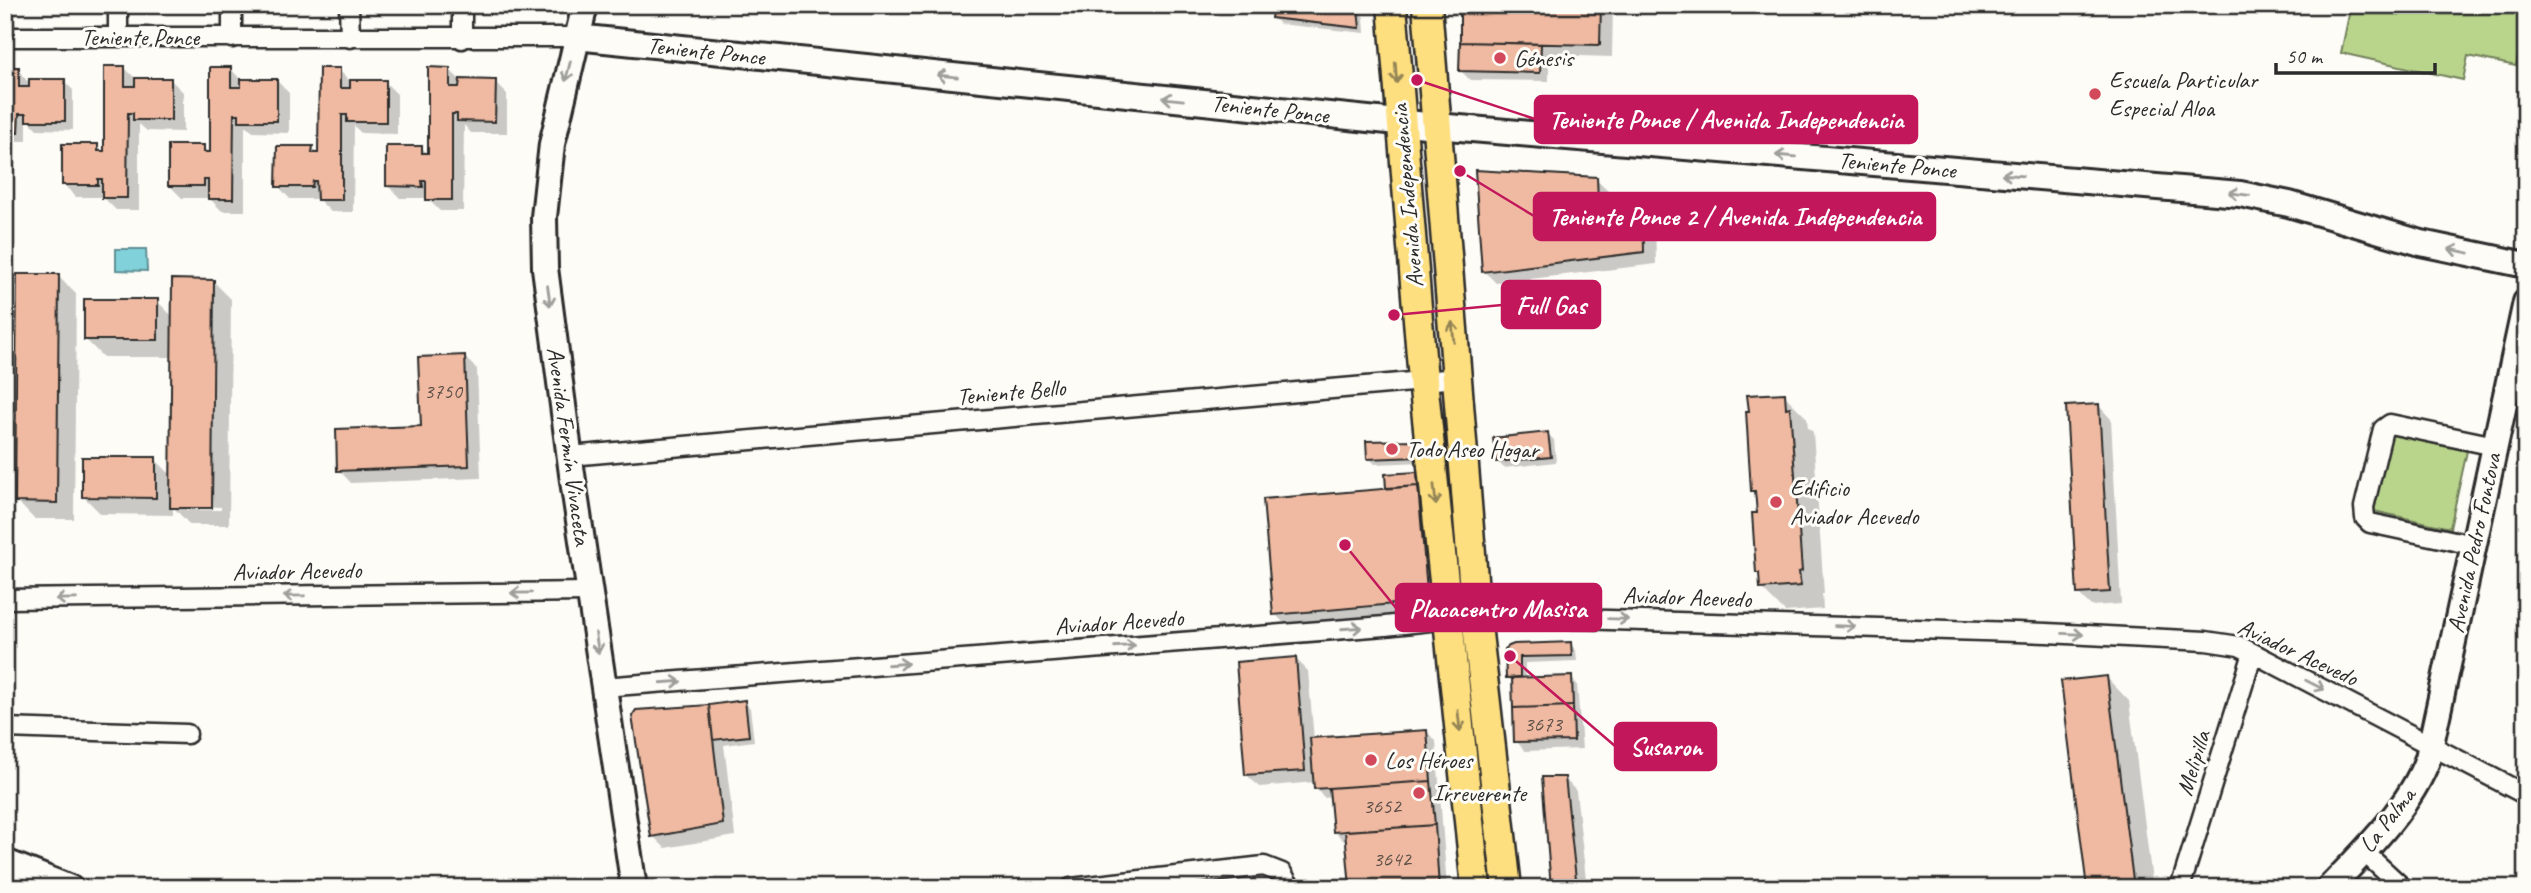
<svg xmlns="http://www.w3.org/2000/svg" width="2531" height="893" font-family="Caveat,sans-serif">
  <rect width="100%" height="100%" fill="#fdfcf7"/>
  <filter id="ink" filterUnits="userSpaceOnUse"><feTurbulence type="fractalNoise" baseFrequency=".0143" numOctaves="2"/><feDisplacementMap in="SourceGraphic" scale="14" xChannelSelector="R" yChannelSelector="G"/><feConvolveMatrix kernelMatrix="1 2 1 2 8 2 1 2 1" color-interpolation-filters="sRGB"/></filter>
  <g filter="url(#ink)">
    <path fill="#b9d58c" stroke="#72805c" stroke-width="2" d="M2351,5H2526V21L2516,66L2468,56L2463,80L2341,53Z
      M2391,434L2467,451L2450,528L2374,511Z"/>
    <path fill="#81d1da" stroke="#5f8f94" stroke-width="2" d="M116,249H146L147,271L116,270Z"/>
    <path fill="#0003" fill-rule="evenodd" d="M1462,5H1613L1612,57L1549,55V81L1470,80L1461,71Z
      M1357,11L1364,17L1365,33L1279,24L1273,18Z
      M125,68L137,80H171L183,92V132L147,131L139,124V210H116L103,197H76L63,184L98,146L105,154Z
      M5,69H18L27,81H64L73,90V130L37,129L30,122H27V141H9L5,138Z
      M231,69L242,81H277L289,93V133L253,132L245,125V211H222L209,198H182L169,185L203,147L211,155Z
      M449,69L461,81L495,82L507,94V133H471L464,125L463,211H440L427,198H400L388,186L422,148L430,156Z
      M339,70L351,82H385L397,94V134L361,133L354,126L353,212H331L318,199H290L278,186L312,148L320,156Z
      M1596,179L1609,191V203L1642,201L1655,213L1656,264L1496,283L1484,271Z
      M58,276L76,294L74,519H34L17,501Z
      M214,282L231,299L229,525H190L173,507V515L101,514L84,497L155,459L172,476L173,357H103L85,339L157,301L174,318ZM187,506L221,507V510H187Z
      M464,357L477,369L481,478L351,483L339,470L423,427Z
      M1784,395L1807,418L1808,428L1813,432L1824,594H1822L1823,609L1785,612L1762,589L1761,575L1758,572L1759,514L1757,494L1753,490Z
      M2099,406L2111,419L2121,604L2091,606L2078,593Z
      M1548,434L1554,440L1556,462L1504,468L1498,462Z
      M1416,441L1423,462L1375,464L1369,458Z
      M1416,474L1419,476L1420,490L1430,500L1439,603L1429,614L1287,626L1275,614L1390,490L1388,487Z
      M1570,644L1576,650L1577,661L1525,663V679L1571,678L1577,684L1582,749L1525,751L1516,741L1514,683L1508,677L1507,650Z
      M1296,659L1308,671L1314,740L1427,732L1436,741L1447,888H1351L1348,840L1344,841L1335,832L1332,797L1325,798L1316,789L1315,782L1259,787L1246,774Z
      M2106,677L2129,701L2153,888H2089Z
      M744,702L750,708L754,741L724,745L735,836L665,848L653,836L637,712Z
      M1564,778L1576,791L1587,888H1553Z"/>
    <path fill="#efbaa1" stroke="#2b2b2b" stroke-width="2" d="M1273,5H1319L1358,9L1360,28L1271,18Z
      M1460,5H1601L1600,45L1460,42Z
      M1460,42L1541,44L1540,73L1459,71Z
      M104,66H125V86H135V78H171V120H133V113H128L127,198H102V179H98V185H62V144H98V151H104Z
      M5,67H19V87H29V79H65V121H26V114H19L18,133H5Z
      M210,67H231V87H241V79H277V121H239V114H234L233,199H208V180H204V186H168V145H204V152H210Z
      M428,67L450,68V87H459L460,79L496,80L495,122L457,121V114H452V200H426V181H422L423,187L386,186V146H422V153H428Z
      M319,68H340V88H350V80H386V122H347V115H342V200H317L316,181H313L312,187H276L277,146H313L312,153H318Z
      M1475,170L1597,177L1598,201L1643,199L1644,252L1482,272Z
      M17,274H59L57,503L15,502Z
      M172,279L214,280L212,508H170Z
      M84,299H158V340H84Z
      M465,355L469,466L337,471L336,429L421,426L418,357Z
      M1785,393L1786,408L1790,407L1802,571L1799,572L1801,586L1760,589L1759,573H1756L1752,513H1757L1755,491H1751L1746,411H1749L1747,395Z
      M2099,404L2110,592L2077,594L2066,406Z
      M1548,432L1551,457L1496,462L1493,438Z
      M1417,440L1418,457L1367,459L1366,441Z
      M82,457H156V498L82,497Z
      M1417,472L1418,486L1386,488L1385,474Z
      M1418,486L1427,590L1416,602L1273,615L1263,499Z
      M1571,642L1572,656L1520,657V677L1506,678L1505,649L1509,646L1514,644Z
      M1296,657L1305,771L1245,775L1236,662Z
      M1572,676L1573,706L1513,708L1512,678Z
      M2107,676L2134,888H2087L2061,681Z
      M745,700L749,736L713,740L709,705Z
      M709,705L723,824L651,837L632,716L636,710Z
      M1573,706L1574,741L1514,742L1513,708Z
      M1427,730L1431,781L1314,789L1310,738Z
      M1542,777H1565L1577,888H1551Z
      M1431,781L1435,825L1333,832L1329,788Z
      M1435,825L1439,888H1350L1345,831Z"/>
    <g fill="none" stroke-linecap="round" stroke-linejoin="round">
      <g stroke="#2b2b2b" stroke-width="23">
        <path id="street" d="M118,5V37
          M232,5V38
          M349,5L350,38
          M462,5V39
          M5,37H576
          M570,456L1457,378
          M2473,545L2370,523L2365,518L2364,507L2383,429L2390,424L2495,446
          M5,599L589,592
          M603,687L1385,626L1476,616L2047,633L2206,641L2239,646L2253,653L2526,795
          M5,728L187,734
          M2364,852L2403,888
          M1071,888L1264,866L1282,873L1291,888
          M2180,888L2253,653"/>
      </g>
      <g stroke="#2b2b2b" stroke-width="30">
        <path id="secondary" d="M585,5L552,144L544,217L545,268L572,474L634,888
          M576,37L1436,126L2240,194L2289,204L2421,243L2526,265
          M5,862L70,888
          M2329,888C2364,852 2411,806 2428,758L2526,302"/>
      </g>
      <g stroke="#2b2b2b" stroke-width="33">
        <path id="primary" d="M1392,5L1423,380L1476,888
          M1427,5L1476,616L1507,888"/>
      </g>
      <use href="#street" stroke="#fdfcf7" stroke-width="18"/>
      <use href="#secondary" stroke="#fdfcf7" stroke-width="24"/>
      <use href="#primary" stroke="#fedf80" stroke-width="28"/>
    </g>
    <defs><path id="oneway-shaft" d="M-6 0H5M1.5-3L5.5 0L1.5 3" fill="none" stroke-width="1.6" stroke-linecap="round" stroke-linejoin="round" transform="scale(1.75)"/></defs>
    <g stroke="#9e9e9b">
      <use href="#oneway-shaft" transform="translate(568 71) rotate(104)"/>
      <use href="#oneway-shaft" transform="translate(947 76) rotate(-174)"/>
      <use href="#oneway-shaft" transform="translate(1173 99) rotate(-174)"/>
      <use href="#oneway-shaft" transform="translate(1786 156) rotate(-175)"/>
      <use href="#oneway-shaft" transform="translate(2012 175) rotate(-175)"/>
      <use href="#oneway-shaft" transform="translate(2239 194) rotate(-172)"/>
      <use href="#oneway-shaft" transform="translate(2459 251) rotate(-168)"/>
      <use href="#oneway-shaft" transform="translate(549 296) rotate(82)"/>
      <use href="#oneway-shaft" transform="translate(521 593) rotate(179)"/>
      <use href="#oneway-shaft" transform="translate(294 596) rotate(179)"/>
      <use href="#oneway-shaft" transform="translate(66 599) rotate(179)"/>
      <use href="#oneway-shaft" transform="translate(1618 619) rotate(2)"/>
      <use href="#oneway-shaft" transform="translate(1845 626) rotate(2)"/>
      <use href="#oneway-shaft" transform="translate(1352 628) rotate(-4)"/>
      <use href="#oneway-shaft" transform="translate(2073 634) rotate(3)"/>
      <use href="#oneway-shaft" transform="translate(597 643) rotate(82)"/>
      <use href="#oneway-shaft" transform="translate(1125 646) rotate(-4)"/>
      <use href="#oneway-shaft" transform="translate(898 664) rotate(-4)"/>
      <use href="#oneway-shaft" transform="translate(671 682) rotate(-4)"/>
      <use href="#oneway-shaft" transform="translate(2315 685) rotate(27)"/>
    </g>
    <g stroke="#948556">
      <use href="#oneway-shaft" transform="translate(1396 73) rotate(86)"/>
      <use href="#oneway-shaft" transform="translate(1453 332) rotate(-95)"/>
      <use href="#oneway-shaft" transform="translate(1435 495) rotate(84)"/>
      <use href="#oneway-shaft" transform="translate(1459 721) rotate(84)"/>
    </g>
  </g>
  <g fill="#d1495b" stroke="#fdfcf7" stroke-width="2.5">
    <circle cx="1500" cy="58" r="7"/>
    <circle cx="2095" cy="94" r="7"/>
    <circle cx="1392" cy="449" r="7"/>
    <circle cx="1776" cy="502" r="7"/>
    <circle cx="1371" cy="760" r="7"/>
    <circle cx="1419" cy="793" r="7"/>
  </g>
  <g text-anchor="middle" stroke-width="6" stroke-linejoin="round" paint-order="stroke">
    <g font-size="21" fill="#5c4f48">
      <text x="443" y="398">3750</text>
      <text x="1543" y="731">3673</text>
      <text x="1382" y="813">3652</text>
      <text x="1392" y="866">3642</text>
    </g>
    <g font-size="24" fill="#2b2b2b" stroke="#fdfcf7">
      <text x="140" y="45">Teniente Ponce</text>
      <text transform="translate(706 51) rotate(6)" y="8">Teniente Ponce</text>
      <text transform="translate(1270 109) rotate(6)" y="8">Teniente Ponce</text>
      <text transform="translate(1897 165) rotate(5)" y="8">Teniente Ponce</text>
      <text transform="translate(1407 196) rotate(-95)" y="8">Avenida Independencia</text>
      <text transform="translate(1011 392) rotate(-5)" y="8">Teniente Bello</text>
      <text transform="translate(569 446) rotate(82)" y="8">Avenida Fermín Vivaceta</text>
      <text transform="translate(2474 543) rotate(-78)" y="8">Avenida Pedro Fontova</text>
      <text transform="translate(297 571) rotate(-1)" y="8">Aviador Acevedo</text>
      <text transform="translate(1687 597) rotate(2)" y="8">Aviador Acevedo</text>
      <text transform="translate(1119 622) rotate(-4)" y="8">Aviador Acevedo</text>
      <text transform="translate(2298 652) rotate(25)" y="8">Aviador Acevedo</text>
      <text transform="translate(2193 763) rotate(-73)" y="8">Melipilla</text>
      <text transform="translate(2387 820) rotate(-52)" y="8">La Palma</text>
    </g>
    <g font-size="24" fill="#2b2b2b" stroke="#fdfcf7" text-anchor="start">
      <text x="1514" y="66">Génesis</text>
      <text x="2109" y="88">Escuela Particular<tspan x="2109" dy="28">Especial Aloa</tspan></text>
      <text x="1406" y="457">Todo Aseo Hogar</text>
      <text x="1790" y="496">Edificio<tspan x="1790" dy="28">Aviador Acevedo</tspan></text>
      <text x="1385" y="768">Los Héroes</text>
      <text x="1433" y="801">Irreverente</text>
    </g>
  </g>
  <path fill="none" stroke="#c2185b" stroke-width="2.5" d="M1417 80L1535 119M1460 171L1534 216M1394 315L1502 305M1345 545L1396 608M1510 656L1615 746"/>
  <g fill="#c2185b" stroke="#fdfcf7" stroke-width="2.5">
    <circle cx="1417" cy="80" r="7"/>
    <circle cx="1460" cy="171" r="7"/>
    <circle cx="1394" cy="315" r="7"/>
    <circle cx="1345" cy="545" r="7"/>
    <circle cx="1510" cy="656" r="7"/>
  </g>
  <g fill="#c2185b" stroke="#c2185b" stroke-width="2.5">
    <rect x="1535" y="96" width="382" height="47" rx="7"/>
    <rect x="1534" y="193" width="401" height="47" rx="7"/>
    <rect x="1502" y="281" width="98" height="47" rx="7"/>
    <rect x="1396" y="584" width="205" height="47" rx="7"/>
    <rect x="1615" y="723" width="101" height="47" rx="7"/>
  </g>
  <g font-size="26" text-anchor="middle" font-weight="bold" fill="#fff">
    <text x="1726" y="128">Teniente Ponce / Avenida Independencia</text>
    <text x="1735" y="225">Teniente Ponce 2 / Avenida Independencia</text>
    <text x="1551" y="314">Full Gas</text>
    <text x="1498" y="617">Placacentro Masisa</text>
    <text x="1666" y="755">Susaron</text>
  </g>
  <rect width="2531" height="893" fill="none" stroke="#fdfcf7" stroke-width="28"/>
  <rect x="14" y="14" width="2503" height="865" fill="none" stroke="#2b2b2b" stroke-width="2.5" filter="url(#ink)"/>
  <path d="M2276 63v10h159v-10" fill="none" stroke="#2b2b2b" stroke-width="3.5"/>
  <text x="2286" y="63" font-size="21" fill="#2b2b2b" stroke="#fdfcf7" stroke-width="5" paint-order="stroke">50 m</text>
</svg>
